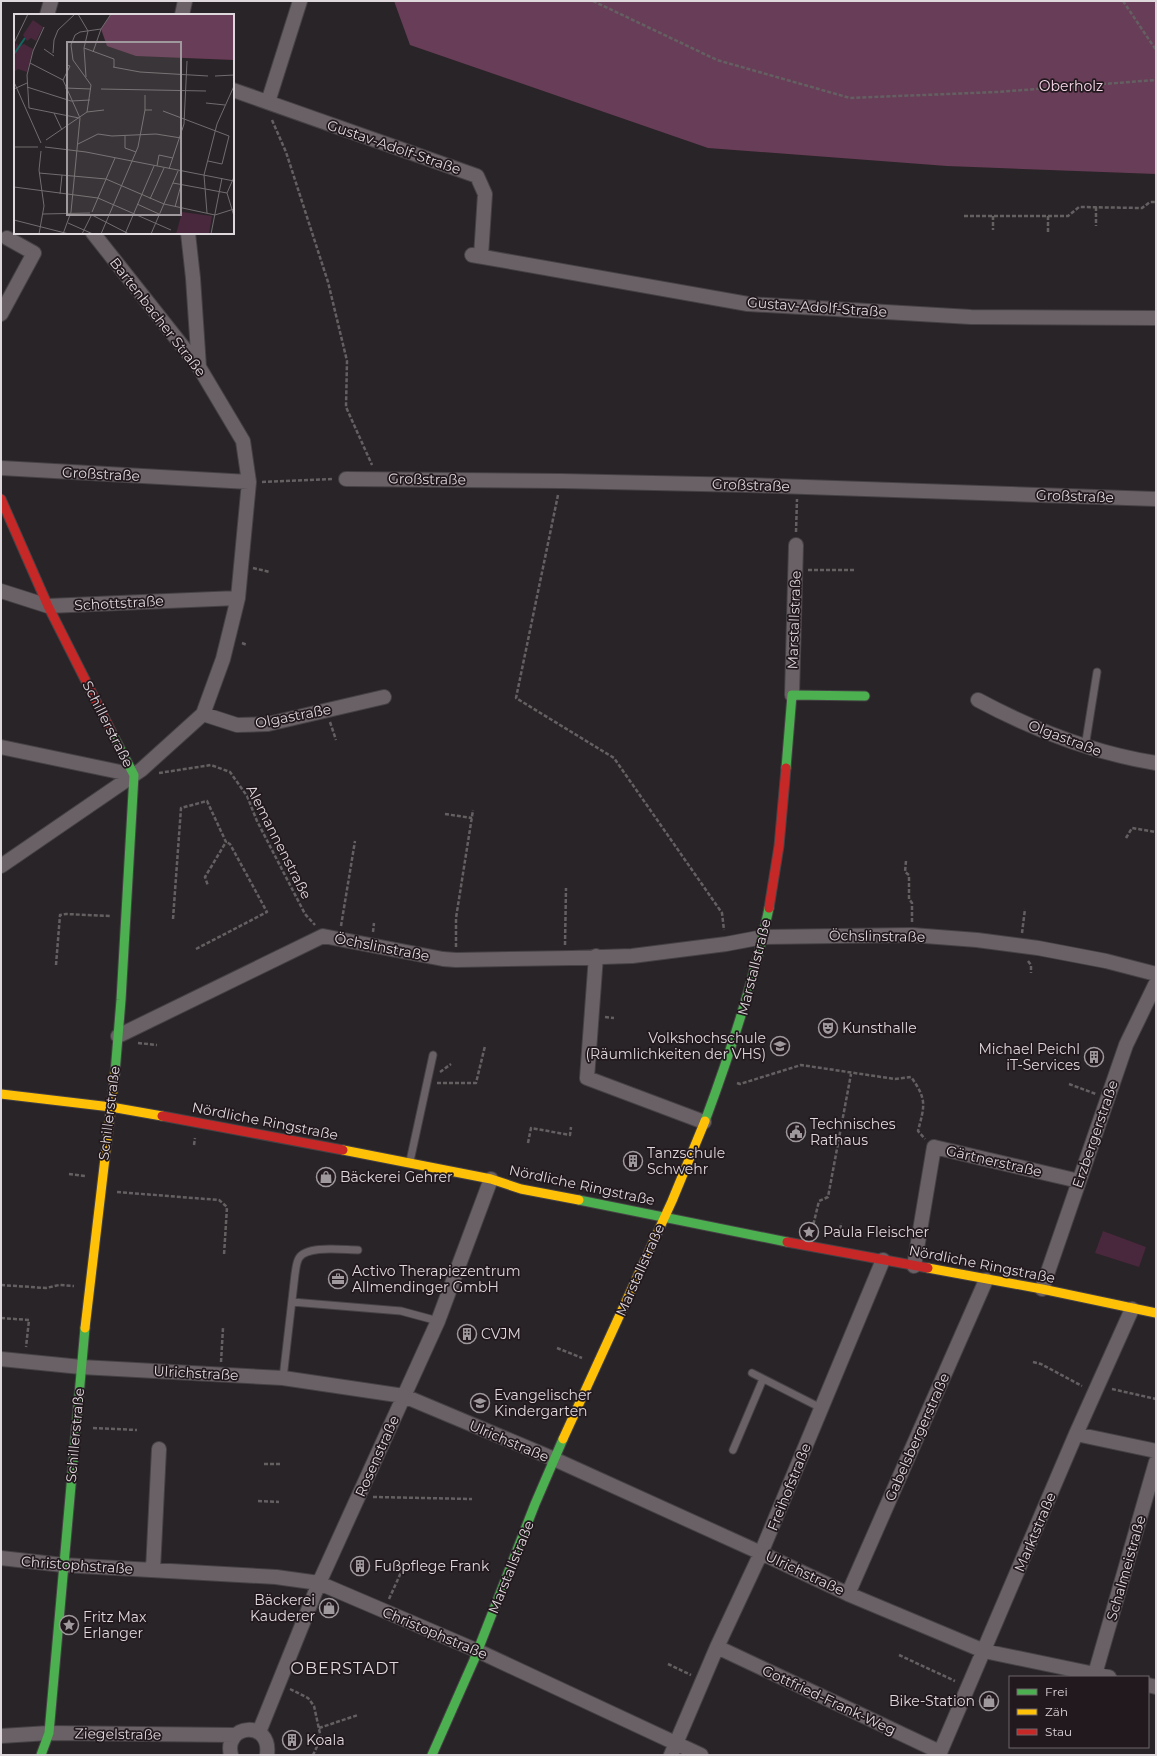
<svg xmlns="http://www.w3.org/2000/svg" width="1157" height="1756" font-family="Montserrat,sans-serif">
  <rect width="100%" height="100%" fill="#292427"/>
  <path fill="#49273c" d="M1103,1231L1146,1247L1139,1267L1095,1253Z"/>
  <path fill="#683d57" d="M394,1H1156V174L947,166L708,148L410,45Z"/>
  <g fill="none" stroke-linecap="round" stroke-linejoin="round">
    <g stroke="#454144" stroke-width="9">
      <path id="lane" d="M1085,747L1097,672
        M410,1161L433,1055
        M292,1302L401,1311L438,1321
        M752,1373L821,1408
        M283,1378L295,1274C296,1269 296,1263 299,1258C307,1245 343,1250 358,1250
        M733,1450L763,1379"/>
    </g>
    <g stroke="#454144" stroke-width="16">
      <path id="street" d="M47,15L51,1
        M182,15L185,1
        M233,90L477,176L485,194L481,256
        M268,102L300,1
        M188,233L193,278L199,367
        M472,255L748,304L971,317L1156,318
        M1,314L34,253L7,238
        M1,468L249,482
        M346,479L561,481L746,485L1156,499
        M1,591L48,606L238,598
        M792,695L796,545
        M978,700C1034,730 1093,753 1156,763
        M203,714L237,725L268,724L384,697
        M1,747L134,775
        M1,866L141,770L203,714L223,659L238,598L249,482L243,441L199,367L93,233
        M596,956L587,1078L704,1122
        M118,1036L323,936L443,959L456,960L571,958L632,956L726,944L763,937L912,935L977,940L1038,948L1106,961L1156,974
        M914,1266L934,1147L1079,1181
        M1042,1289L1126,1045L1156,983
        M1,1359L81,1367L283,1378L404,1396L554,1459L761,1553L848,1594L984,1651L1109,1677
        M1076,1434L1156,1451
        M1,1558L63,1565L276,1577L319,1583L478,1651L701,1755
        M153,1570L159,1449
        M848,1594L986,1280
        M717,1647L940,1752
        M1095,1674L1156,1462
        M1148,1685L1156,1687
        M259,1732L319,1583L438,1321L491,1179
        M1,1736L49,1733L235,1735
        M231,1755C223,1724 272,1719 267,1755
        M671,1755L717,1647L761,1553L883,1260
        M939,1755L1076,1434L1132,1309"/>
    </g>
    <g stroke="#454144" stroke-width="11">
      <path id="fast" d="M112,733L134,775L121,1000L115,1073
        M786,768L792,695L865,696
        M705,1121C731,1051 754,981 769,908
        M579,1200L787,1242
        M41,1755L49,1733L85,1328
        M432,1755L474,1660L535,1504L563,1439"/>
    </g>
    <g stroke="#454144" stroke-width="11">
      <path id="slow" d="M1,1094L111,1107L162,1116
        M343,1150L491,1179L521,1189L579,1200
        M928,1268L1042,1289L1156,1313
        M85,1328L115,1073
        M563,1439L672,1201L705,1121"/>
    </g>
    <g stroke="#454144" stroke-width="11">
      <path id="jam" d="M1,499L48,606L112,733
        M769,908L779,846L786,768
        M162,1116L343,1150
        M787,1242L928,1268"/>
    </g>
    <path stroke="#646062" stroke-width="2.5" stroke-dasharray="4 2" stroke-linecap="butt" d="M593,1L717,60L850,98L997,92L1156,80
      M1123,1L1156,50
      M272,120L286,152L328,282L347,361L346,407L372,465
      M1096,207V226
      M964,216H1068L1079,207L1142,208L1150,202H1156
      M993,216V230
      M1048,216V234
      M262,482L333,479
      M558,495L516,698L614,758L722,913L724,930
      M796,532L797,499
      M253,568L270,572
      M808,570H855
      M242,643L247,645
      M330,722L336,740
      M159,773L211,765L230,772L247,796L257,821L305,914L315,925
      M445,814L472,818
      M1126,838L1132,828L1156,832
      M906,861L905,872L909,875V899L912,903V922
      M173,919L181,808L207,801L226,842L205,877L208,886
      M341,926L355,841
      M373,932L374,923
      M1022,933L1025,909
      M565,945L566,888
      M456,947V918L473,810
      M196,949L267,912L230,844L226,842
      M1028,961L1031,965V973
      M56,965L60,915L66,914L110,916
      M605,1017L614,1018
      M138,1043L157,1045
      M440,1072L451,1064
      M437,1083H476L485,1046
      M737,1083L740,1084L801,1065L895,1079L911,1077C928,1100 924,1107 918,1131L925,1139
      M1069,1084L1096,1094
      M528,1143L531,1128L570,1135L571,1127
      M194,1145L195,1138
      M69,1174L85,1176
      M117,1192L219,1200L227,1207L224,1255
      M812,1230L819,1201L828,1197L851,1074
      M840,1235L841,1223
      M1,1285L46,1288L59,1285L74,1286
      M1,1318L29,1320L26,1347
      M557,1348L582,1358
      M221,1362L223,1328
      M1033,1362L1041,1364L1082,1386
      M1112,1389L1156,1399
      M93,1428L137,1430
      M264,1464H280
      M373,1497L472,1499
      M258,1501L279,1502
      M389,1599L403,1568
      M899,1655L955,1681
      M668,1664L691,1675
      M290,1689L308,1698L314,1706L321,1738L313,1755
      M319,1728L358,1715"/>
    <use href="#lane" stroke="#6a6166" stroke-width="7"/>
    <use href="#street" stroke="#6a6166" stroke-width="14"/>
    <use href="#fast" stroke="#4caf50" stroke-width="9"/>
    <use href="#slow" stroke="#ffc107" stroke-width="9"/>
    <use href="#jam" stroke="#c62828" stroke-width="9"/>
  </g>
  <defs>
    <g id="theatre-ring" transform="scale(1)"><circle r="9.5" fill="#22191e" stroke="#9f989c" stroke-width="1.5"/><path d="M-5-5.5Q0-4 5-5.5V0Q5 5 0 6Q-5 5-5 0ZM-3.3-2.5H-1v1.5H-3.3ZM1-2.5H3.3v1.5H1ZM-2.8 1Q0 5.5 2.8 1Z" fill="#9f989c"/></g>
    <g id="school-ring" transform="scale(1)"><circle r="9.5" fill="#22191e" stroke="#9f989c" stroke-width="1.5"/><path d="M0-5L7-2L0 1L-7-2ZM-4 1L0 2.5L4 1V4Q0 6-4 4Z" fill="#9f989c"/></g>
    <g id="building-ring" transform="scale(1)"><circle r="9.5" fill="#22191e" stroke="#9f989c" stroke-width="1.5"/><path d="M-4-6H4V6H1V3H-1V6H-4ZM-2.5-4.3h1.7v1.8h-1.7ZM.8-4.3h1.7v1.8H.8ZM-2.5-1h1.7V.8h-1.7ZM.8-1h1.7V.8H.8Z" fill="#9f989c"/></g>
    <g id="civic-ring" transform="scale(1)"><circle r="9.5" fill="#22191e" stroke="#9f989c" stroke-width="1.5"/><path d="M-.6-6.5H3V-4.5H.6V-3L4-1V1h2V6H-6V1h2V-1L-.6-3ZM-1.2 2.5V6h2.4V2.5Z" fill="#9f989c"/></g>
    <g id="shop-ring" transform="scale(1)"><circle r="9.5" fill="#22191e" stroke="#9f989c" stroke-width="1.5"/><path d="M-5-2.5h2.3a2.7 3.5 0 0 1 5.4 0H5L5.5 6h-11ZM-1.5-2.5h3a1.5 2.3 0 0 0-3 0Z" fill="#9f989c"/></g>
    <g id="sight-ring" transform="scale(1)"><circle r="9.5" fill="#22191e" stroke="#9f989c" stroke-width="1.5"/><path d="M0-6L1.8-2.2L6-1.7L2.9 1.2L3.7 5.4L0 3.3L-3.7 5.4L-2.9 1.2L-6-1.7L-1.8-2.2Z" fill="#9f989c"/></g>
    <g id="office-ring" transform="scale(1)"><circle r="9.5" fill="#22191e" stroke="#9f989c" stroke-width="1.5"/><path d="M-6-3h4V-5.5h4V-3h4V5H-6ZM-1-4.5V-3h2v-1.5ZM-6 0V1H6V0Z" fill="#9f989c"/></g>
  </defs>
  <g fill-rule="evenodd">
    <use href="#theatre-ring" x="828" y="1028"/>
    <use href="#school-ring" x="780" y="1046"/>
    <use href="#building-ring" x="1094" y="1057"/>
    <use href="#civic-ring" x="796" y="1132"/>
    <use href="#building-ring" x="633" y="1161"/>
    <use href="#shop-ring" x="326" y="1177"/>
    <use href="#sight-ring" x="809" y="1232"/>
    <use href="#office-ring" x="338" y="1279"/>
    <use href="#building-ring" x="467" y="1334"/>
    <use href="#school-ring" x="480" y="1403"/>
    <use href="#building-ring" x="360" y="1566"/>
    <use href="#shop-ring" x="329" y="1608"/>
    <use href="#sight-ring" x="69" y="1625"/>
    <use href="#shop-ring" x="989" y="1701"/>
    <use href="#building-ring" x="292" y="1740"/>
  </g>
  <g text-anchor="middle" stroke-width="3.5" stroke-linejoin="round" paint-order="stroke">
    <g font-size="14" fill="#f9d8ea" stroke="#22191e">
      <text x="1071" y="91">Oberholz</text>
    </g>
    <g font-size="14" fill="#ded7db" stroke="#22191e">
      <text transform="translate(394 147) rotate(19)" y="5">Gustav-Adolf-Straße</text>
      <text transform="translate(817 307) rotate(4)" y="5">Gustav-Adolf-Straße</text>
      <text transform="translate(158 317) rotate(52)" y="5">Bartenbacher Straße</text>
      <text transform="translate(101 474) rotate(3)" y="5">Großstraße</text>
      <text transform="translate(427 479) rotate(1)" y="5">Großstraße</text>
      <text transform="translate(751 485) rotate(2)" y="5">Großstraße</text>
      <text transform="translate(1075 496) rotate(2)" y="5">Großstraße</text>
      <text transform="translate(119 603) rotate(-3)" y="5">Schottstraße</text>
      <text transform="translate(794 620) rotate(-88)" y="5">Marstallstraße</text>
      <text transform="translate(293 716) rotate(-11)" y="5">Olgastraße</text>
      <text transform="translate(108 724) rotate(63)" y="5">Schillerstraße</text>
      <text transform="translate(1065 738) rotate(21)" y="5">Olgastraße</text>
      <text transform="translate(279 842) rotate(63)" y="5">Alemannenstraße</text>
      <text transform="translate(877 936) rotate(1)" y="5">Öchslinstraße</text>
      <text transform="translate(382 947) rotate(11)" y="5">Öchslinstraße</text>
      <text transform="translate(754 967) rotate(-76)" y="5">Marstallstraße</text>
      <text transform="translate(109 1113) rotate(-83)" y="5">Schillerstraße</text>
      <text transform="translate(265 1121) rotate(11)" y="5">Nördliche Ringstraße</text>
      <text transform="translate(1095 1134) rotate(-71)" y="5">Erzbergerstraße</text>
      <text transform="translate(994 1161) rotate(13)" y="5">Gärtnerstraße</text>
      <text transform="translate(582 1185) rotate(12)" y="5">Nördliche Ringstraße</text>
      <text transform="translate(982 1264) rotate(11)" y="5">Nördliche Ringstraße</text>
      <text transform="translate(640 1270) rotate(-66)" y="5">Marstallstraße</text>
      <text transform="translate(196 1373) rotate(3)" y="5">Ulrichstraße</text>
      <text transform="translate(75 1435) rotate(-85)" y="5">Schillerstraße</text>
      <text transform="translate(917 1437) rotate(-66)" y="5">Gabelsbergerstraße</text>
      <text transform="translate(509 1441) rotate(23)" y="5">Ulrichstraße</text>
      <text transform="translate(377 1456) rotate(-66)" y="5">Rosenstraße</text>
      <text transform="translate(789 1487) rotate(-68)" y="5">Freihofstraße</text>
      <text transform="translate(1035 1532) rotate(-67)" y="5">Marktstraße</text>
      <text transform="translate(77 1565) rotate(4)" y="5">Christophstraße</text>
      <text transform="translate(511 1567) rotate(-68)" y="5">Marstallstraße</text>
      <text transform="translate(1126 1568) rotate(-74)" y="5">Schalmeistraße</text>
      <text transform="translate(805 1573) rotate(25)" y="5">Ulrichstraße</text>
      <text transform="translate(435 1633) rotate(23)" y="5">Christophstraße</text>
      <text transform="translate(829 1700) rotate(25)" y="5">Gottfried-Frank-Weg</text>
      <text transform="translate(118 1734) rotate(1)" y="5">Ziegelstraße</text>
    </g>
    <g font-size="14" fill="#ded7db" stroke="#22191e" text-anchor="start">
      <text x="842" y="1033">Kunsthalle</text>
      <text x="766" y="1043" text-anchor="end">Volkshochschule<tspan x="766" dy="16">(Räumlichkeiten der VHS)</tspan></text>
      <text x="1080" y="1054" text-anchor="end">Michael Peichl<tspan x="1080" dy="16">iT-Services</tspan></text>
      <text x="810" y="1129">Technisches<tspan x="810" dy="16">Rathaus</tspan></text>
      <text x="647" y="1158">Tanzschule<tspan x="647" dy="16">Schwehr</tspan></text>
      <text x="340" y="1182">Bäckerei Gehrer</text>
      <text x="823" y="1237">Paula Fleischer</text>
      <text x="352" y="1276">Activo Therapiezentrum<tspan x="352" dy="16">Allmendinger GmbH</tspan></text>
      <text x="481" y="1339">CVJM</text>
      <text x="494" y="1400">Evangelischer<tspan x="494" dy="16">Kindergarten</tspan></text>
      <text x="374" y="1571">Fußpflege Frank</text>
      <text x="315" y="1605" text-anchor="end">Bäckerei<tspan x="315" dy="16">Kauderer</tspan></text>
      <text x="83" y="1622">Fritz Max<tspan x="83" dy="16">Erlanger</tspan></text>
      <text x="975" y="1706" text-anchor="end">Bike-Station</text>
      <text x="306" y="1745">Koala</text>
    </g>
    <g font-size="16" letter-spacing="1" fill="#ded7db" stroke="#22191e">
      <text x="345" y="1674">OBERSTADT</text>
    </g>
  </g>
  <g transform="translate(14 14)">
    <rect width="220" height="220" fill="#292427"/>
    <path d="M19,6L29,13L22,27L17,24L13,27L9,21ZM2,29L5,32L10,30L19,35L13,58L4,55L0,58ZM168,198L198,202L195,220H162Z" fill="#49273c"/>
    <path d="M97,0H220V46L122,42L93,32L87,15Z" fill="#683d57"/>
    <path fill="none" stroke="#136660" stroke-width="2" d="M0,40L11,24"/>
    <path fill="none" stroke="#716c6f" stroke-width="1" d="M64,0L74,17L70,34L72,63M0,29L14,0M70,34L100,45V53M30,35L40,42M79,38L87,15M39,39L40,26L44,16L61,0M16,49L49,66L66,104L57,198L49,220M99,53L126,58L194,62M201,62L220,61M49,66L56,52L53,51M0,68L27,129M13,73L57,87L76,86M51,74L77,75M0,75L13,69M87,75L192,77M192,89L211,91M15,94L13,61L19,37L30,13M15,94L65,104M131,96V81M149,97L215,122L208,150L194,147M73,98L90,96M40,99L48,116M111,122V134L122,138M32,126L73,98L77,71L59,46L57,31L61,21L66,18L87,15L97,0M64,130L84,120L98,122L142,120L167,124M0,133H24M31,133L72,138L220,167M143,152L145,141L159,144M155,155L170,110L173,47M25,159L92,165L150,190L201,201L220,195M220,163L213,179L220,202M159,169L213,179M0,173L84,184L157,216M46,180L48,161M136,185L150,154M123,190L145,200M161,193L167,171M78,198L101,144M193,199L190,161L203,110L220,72M29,200L76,199M78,201L115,220M0,206L55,220M54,209L79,220M25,220L30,192L25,156L27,137M68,220L77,202M87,220L124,133L131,96H138M111,220L140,152M137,220L164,157M197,220L208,164"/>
    <path fill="#9f989c" fill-opacity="0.15" stroke="#9f989c" stroke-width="2" d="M53,28H167V201H53Z"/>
    <rect width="220" height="220" fill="none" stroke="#ded7db" stroke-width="2"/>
  </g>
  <rect width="1157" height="1756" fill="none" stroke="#ded7db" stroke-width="4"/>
  <rect x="1009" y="1676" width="140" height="72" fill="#22191e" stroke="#6d656a"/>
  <rect x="1017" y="1689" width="20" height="6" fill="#4caf50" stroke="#6d656a"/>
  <text x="1045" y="1696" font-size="12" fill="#ded7db">Frei</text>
  <rect x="1017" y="1709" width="20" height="6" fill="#ffc107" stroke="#6d656a"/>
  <text x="1045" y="1716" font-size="12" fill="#ded7db">Zäh</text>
  <rect x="1017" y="1729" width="20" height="6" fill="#c62828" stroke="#6d656a"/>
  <text x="1045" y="1736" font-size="12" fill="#ded7db">Stau</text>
</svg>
